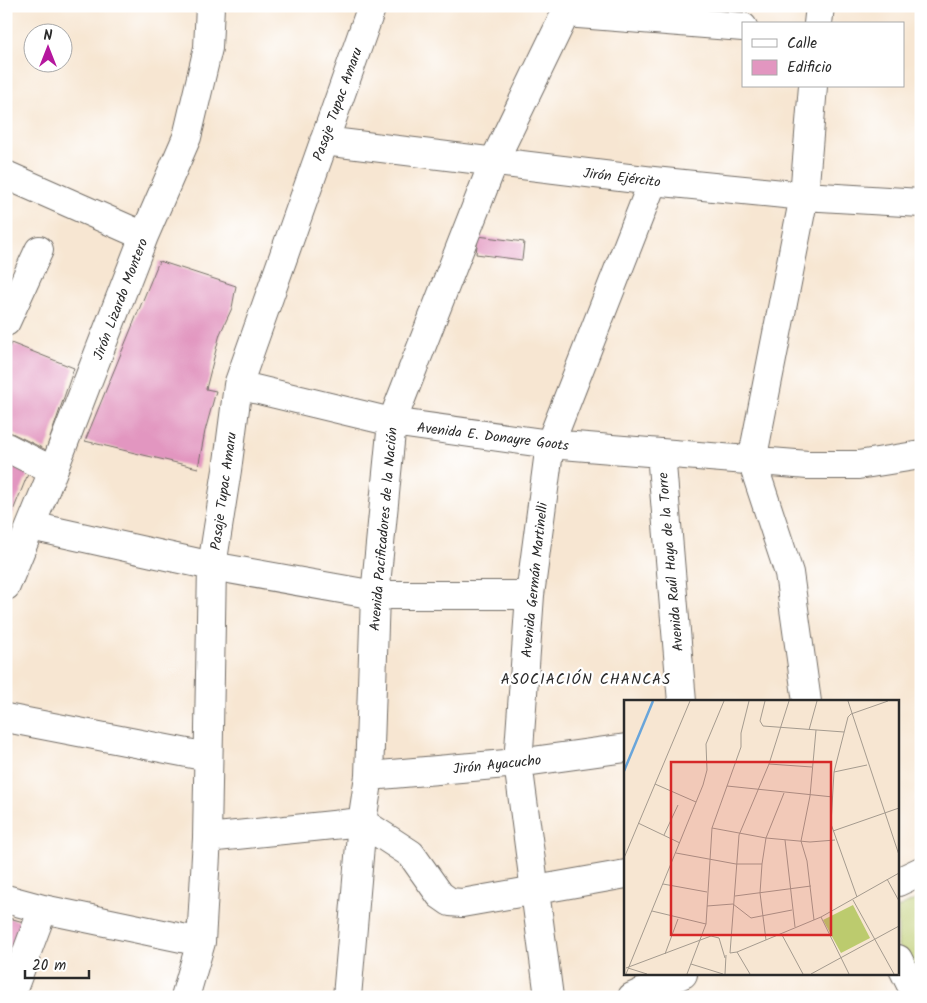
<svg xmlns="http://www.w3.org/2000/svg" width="927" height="1003" font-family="Kalam,sans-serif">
  <rect width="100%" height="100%" fill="#fff"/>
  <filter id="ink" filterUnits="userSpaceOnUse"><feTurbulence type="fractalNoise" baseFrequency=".02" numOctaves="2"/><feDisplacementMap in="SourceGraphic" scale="10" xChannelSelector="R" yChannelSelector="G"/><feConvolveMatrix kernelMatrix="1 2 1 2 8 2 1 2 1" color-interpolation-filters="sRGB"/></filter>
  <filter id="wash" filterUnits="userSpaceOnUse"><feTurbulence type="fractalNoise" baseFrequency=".0096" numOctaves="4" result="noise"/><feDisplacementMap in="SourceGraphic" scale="20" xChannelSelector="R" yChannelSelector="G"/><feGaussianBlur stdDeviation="1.12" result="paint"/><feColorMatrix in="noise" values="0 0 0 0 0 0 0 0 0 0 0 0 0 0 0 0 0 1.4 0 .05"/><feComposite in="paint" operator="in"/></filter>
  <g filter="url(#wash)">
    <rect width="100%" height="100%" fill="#f7e6d2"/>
    <path fill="#bccb6e" stroke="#747b4c" d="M921,897V988L898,946V908Z"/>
    <g id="blocks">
      <path fill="#e296c0" d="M478,236L524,242L522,260L476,254Z
        M159,261L236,286L232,308L220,334L206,389L216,391L205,431L198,468L85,441Z
        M11,343L74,368L46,450L6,430V354Z
        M6,463L28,474L6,528Z
        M6,917L34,925L6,995Z"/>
    </g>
  </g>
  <g filter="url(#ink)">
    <use href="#blocks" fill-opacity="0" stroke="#726c65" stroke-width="1"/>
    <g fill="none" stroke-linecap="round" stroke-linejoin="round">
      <g stroke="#726c65" stroke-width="30">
        <path id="minor" d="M566,13L743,27
          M818,24L820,6
          M324,141L653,181L804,196L921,203
          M6,175L144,236
          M6,322L39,250
          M238,385L392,422L550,444L808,465H858L921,455
          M6,447L53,471
          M661,453L682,702
          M31,526L212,566L375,595H530
          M6,586L53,471L144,236L187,137L208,48L210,6
          M807,702L789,573L752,461L804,196L813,86
          M6,718L208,757
          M369,776L518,763L626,748
          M207,838L362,822L411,854L440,895L450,902L462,903L626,874
          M898,882L921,871
          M6,899L43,909L201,942
          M898,959L917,997
          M10,997L43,909
          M185,997L201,942L207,838L212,566L227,470L238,385L372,6
          M347,997L362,822L369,776L375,595L392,422L494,161L569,6
          M549,997L518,763L530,595L550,444L653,181
          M632,997L683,974"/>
      </g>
      <use href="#minor" stroke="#fff" stroke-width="28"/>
    </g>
  </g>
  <g text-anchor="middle" stroke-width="4.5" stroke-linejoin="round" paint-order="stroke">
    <g font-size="14" fill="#2b2b2b" stroke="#fff">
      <text transform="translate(337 104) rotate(-70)" y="5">Pasaje Tupac Amaru</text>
      <text transform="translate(622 177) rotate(7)" y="5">Jirón Ejército</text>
      <text transform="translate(120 299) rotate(-69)" y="5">Jirón Lizardo Montero</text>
      <text transform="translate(493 436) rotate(7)" y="5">Avenida E. Donayre Goots</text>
      <text transform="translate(223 491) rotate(-82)" y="5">Pasaje Tupac Amaru</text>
      <text transform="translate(383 529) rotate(-85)" y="5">Avenida Pacificadores de la Nación</text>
      <text transform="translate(670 562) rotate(-95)" y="5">Avenida Raúl Haya de la Torre</text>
      <text transform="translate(534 580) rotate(-84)" y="5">Avenida Germán Martinelli</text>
      <text transform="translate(497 764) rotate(-6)" y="5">Jirón Ayacucho</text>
    </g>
    <g font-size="15" letter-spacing="1" fill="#2b2b2b" stroke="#fff">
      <text x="586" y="684">ASOCIACIÓN CHANCAS</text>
    </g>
  </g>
  <g transform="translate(624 700)">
    <rect width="275" height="275" fill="#f7e6d2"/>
    <path d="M229,205L246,238L217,253L199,220Z" fill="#bccb6e"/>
    <path fill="none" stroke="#69a5da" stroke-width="2.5" d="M0,71L29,1"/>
    <path fill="none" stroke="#a59b8f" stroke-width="1" d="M141,1L136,21L139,26L220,32M224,1L275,155M227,14L224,17L210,72L207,124L233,197M227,14L264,1M185,30L193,1M145,64L188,67M210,72L243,65M31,84L72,102M103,86L209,97M14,123L56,143M88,128L142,138L186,142L211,140M209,131L275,108M40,135L54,105M161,140L171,227M52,153L112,164H138M0,158L66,1M263,179L275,201M39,184L83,192M111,196L187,186M229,200L270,274M83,206L109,204L127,218L168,210M28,211L82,224M197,217L225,274M190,220L183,161L177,141L186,96L192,30M157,233L179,274M142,240L136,193L138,164L142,138L160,93M113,252L126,274M106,253L115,135L145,64L165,1M106,253L113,252L197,217L275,173M41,254L54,219M67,264L99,274M2,268L87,236L95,238L101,258M4,268L23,274M2,274L79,85L83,70L82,44L100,1M63,274L82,224L88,128L117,47V33L125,1M101,274L102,255M187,274L275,226"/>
    <path fill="#d62828" fill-opacity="0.15" stroke="#d62828" stroke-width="2.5" d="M47,62H207V235H47Z"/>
    <rect width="275" height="275" fill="none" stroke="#2b2b2b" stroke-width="2.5"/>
  </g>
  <rect width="927" height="1003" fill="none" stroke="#fff" stroke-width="25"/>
  <rect x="742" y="22" width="162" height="65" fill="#ffffff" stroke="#aaaaaa"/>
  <rect x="752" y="39" width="25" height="8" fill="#ffffff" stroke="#aaaaaa"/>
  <text x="787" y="48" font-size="15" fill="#2b2b2b">Calle</text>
  <rect x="752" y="60" width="25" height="15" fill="#e296c0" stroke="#aaaaaa"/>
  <text x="787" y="72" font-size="15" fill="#2b2b2b">Edificio</text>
  <g transform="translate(48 48)"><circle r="24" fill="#ffffff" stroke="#aaaaaa"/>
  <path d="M0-4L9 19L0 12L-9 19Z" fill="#b5179e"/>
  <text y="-8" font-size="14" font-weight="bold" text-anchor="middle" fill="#2b2b2b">N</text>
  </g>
  <path d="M25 970v8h64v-8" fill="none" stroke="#2b2b2b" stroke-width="2.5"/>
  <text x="32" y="970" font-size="15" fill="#2b2b2b" stroke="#ffffff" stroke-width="4" paint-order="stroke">20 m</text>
</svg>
